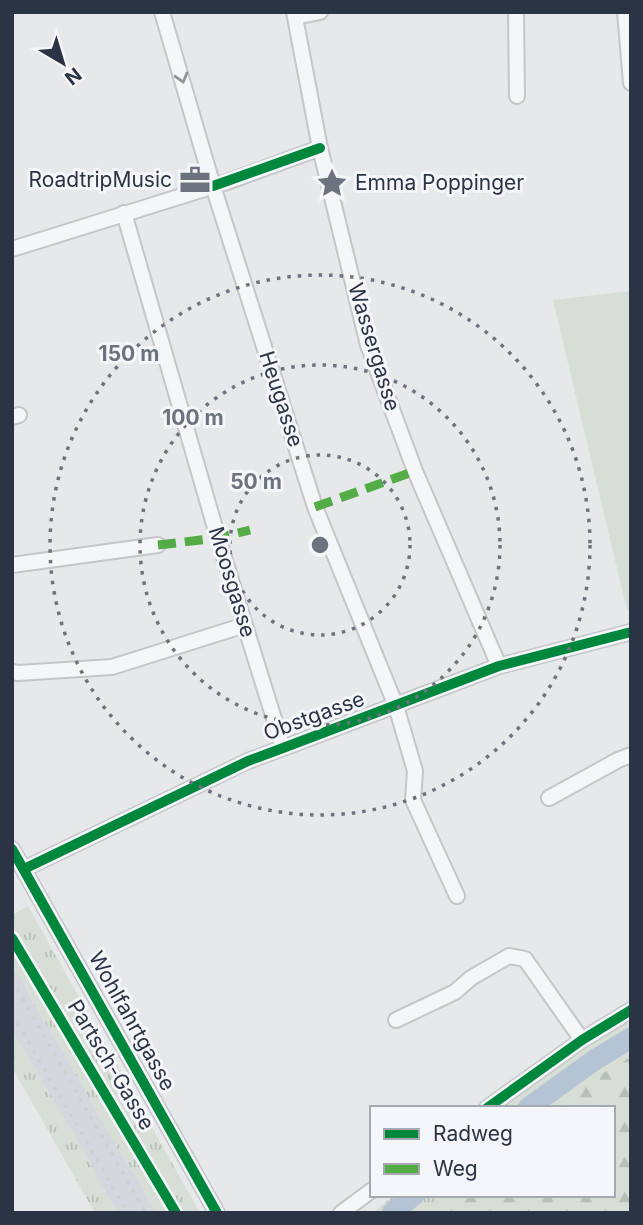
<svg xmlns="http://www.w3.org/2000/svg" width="643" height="1225" font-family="Inter,sans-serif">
  <defs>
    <pattern id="grass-tufts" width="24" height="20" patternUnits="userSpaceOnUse" patternTransform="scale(1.75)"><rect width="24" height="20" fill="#d6ded6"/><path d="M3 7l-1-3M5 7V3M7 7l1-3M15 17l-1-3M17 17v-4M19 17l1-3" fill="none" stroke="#b8bfb9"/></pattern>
    <pattern id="forest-firs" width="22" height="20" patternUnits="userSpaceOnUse" patternTransform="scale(1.75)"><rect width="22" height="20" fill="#d6ded6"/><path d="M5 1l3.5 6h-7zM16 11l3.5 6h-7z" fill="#b8bfb9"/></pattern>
  </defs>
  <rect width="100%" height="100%" fill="#e6e8ea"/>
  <path fill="#d4d7dd" d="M12,966L22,980L34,1004L62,1050L119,1151L139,1181L156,1213H120L105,1194V1191L95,1175L94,1168L12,1030Z"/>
  <path fill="url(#grass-tufts)" d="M28,906L200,1213H183L12,926V915Z
    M12,946L68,1036L171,1213H156L139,1181L119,1151L62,1050L34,1004L22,980L12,966Z
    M631,1018V1213H372L394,1195H613V1108H499L525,1088Z
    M12,1030L94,1168C96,1177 104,1185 105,1194L120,1213H95L12,1067Z"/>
  <path fill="url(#forest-firs)" d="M631,1057V1213H424L446,1195H613V1108H553L579,1087Z"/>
  <path fill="#d6ded6" d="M631,291V609L627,610L553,300Z"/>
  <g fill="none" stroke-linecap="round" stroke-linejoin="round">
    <path stroke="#b4c4d5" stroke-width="21" d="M528,1108L596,1059L631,1038
      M392,1213L414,1195"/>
    <g stroke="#c4c6c8" stroke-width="18">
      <path id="street" d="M162,12L213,186L315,507L396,706L415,771L413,800L457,896
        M294,12L320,148L368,345L415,471L499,666
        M516,12L517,96
        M625,12L631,83
        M295,17L320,12
        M124,213L218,538L283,748
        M12,249L227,182L320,148
        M12,417L19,415
        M12,565L158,545
        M12,672L18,673L112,667L245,625
        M549,798L618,760L631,755
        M12,849L217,1213
        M24,869L248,761L283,748L499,666L631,632
        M396,1020L455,992L471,978L509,956L525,959L582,1040
        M487,1108L582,1040L631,1010
        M341,1213L372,1190"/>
    </g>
    <use href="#street" stroke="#f5f6f7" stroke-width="14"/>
    <path stroke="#cecfd2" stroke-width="3.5" stroke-dasharray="3.5 7" stroke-linecap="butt" d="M12,980L146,1213
      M12,1014L128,1213"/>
    <path stroke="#54ac47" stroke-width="9" stroke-dasharray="18 9" stroke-linecap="butt" d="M315,507L415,471
      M158,545L218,538L250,530"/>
    <g stroke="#f4f6f9" stroke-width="15">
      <path id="cycleway" d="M213,186L320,148
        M12,849L217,1213
        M24,869L248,761L283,748L499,666L631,632
        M12,938L176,1213
        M487,1108L582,1040L631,1010"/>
    </g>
    <use href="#cycleway" stroke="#00873e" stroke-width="10"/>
  </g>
  <defs><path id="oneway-chevron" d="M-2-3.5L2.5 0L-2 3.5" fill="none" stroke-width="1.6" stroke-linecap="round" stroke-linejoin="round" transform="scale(1.75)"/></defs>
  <use stroke="#90959e" href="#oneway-chevron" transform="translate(182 78) rotate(74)"/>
  <g fill="none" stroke="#6c737f" stroke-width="3.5" stroke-dasharray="3.5 7">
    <circle cx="320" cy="545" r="90"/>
    <circle cx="320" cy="545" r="180"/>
    <circle cx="320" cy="545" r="270"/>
  </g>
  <defs>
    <g id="office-bare" transform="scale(2.415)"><path d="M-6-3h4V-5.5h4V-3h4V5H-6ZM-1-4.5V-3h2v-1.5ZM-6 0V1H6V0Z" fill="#6c737f" stroke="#f4f6f9" stroke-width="2.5" paint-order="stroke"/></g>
    <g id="sight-bare" transform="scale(2.415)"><path d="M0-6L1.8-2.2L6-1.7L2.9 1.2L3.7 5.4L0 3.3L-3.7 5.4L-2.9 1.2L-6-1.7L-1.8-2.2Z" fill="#6c737f" stroke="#f4f6f9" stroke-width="2.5" paint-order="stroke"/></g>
  </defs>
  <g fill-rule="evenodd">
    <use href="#office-bare" x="195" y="180"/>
    <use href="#sight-bare" x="332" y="183"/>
  </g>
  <g text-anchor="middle" stroke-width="6" stroke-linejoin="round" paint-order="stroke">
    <g font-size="21" fill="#2b3445" stroke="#f4f6f9" text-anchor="end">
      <text x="172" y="187">RoadtripMusic</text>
      <text x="355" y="190" text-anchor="start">Emma Poppinger</text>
    </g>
    <g font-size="21" fill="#2b3445" stroke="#f4f6f9">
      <text transform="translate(374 347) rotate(73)" y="7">Wassergasse</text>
      <text transform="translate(281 399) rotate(72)" y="7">Heugasse</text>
      <text transform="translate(232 582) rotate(73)" y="7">Moosgasse</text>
      <text transform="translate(314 716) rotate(-20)" y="7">Obstgasse</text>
      <text transform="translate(132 1021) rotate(61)" y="7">Wohlfahrtgasse</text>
      <text transform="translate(111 1065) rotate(59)" y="7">Partsch-Gasse</text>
    </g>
  </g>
  <circle cx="320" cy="545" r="10" fill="#6c737f" stroke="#f4f6f9" stroke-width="3.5"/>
  <g font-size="21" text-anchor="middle" font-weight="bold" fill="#6c737f" stroke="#f4f6f9" stroke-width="6" stroke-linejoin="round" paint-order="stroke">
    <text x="129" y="361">150 m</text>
    <text x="193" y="425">100 m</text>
    <text x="256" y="489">50 m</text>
  </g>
  <rect width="643" height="1225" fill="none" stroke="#2b3445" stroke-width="28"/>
  <rect x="370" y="1106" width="245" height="91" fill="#f4f6f9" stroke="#a4a8b1" stroke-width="2"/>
  <rect x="384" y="1129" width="35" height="10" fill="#00873e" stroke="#a4a8b1" stroke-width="2"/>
  <text x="433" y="1141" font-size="21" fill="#2b3445">Radweg</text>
  <rect x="384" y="1164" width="35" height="10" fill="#54ac47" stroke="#a4a8b1" stroke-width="2"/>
  <text x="433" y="1176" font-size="21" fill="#2b3445">Weg</text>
  <g transform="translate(63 63) rotate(142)" stroke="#f4f6f9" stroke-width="5" paint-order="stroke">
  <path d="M0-5L12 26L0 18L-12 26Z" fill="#2b3445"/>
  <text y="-10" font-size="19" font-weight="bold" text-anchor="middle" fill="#2b3445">N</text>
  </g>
</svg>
